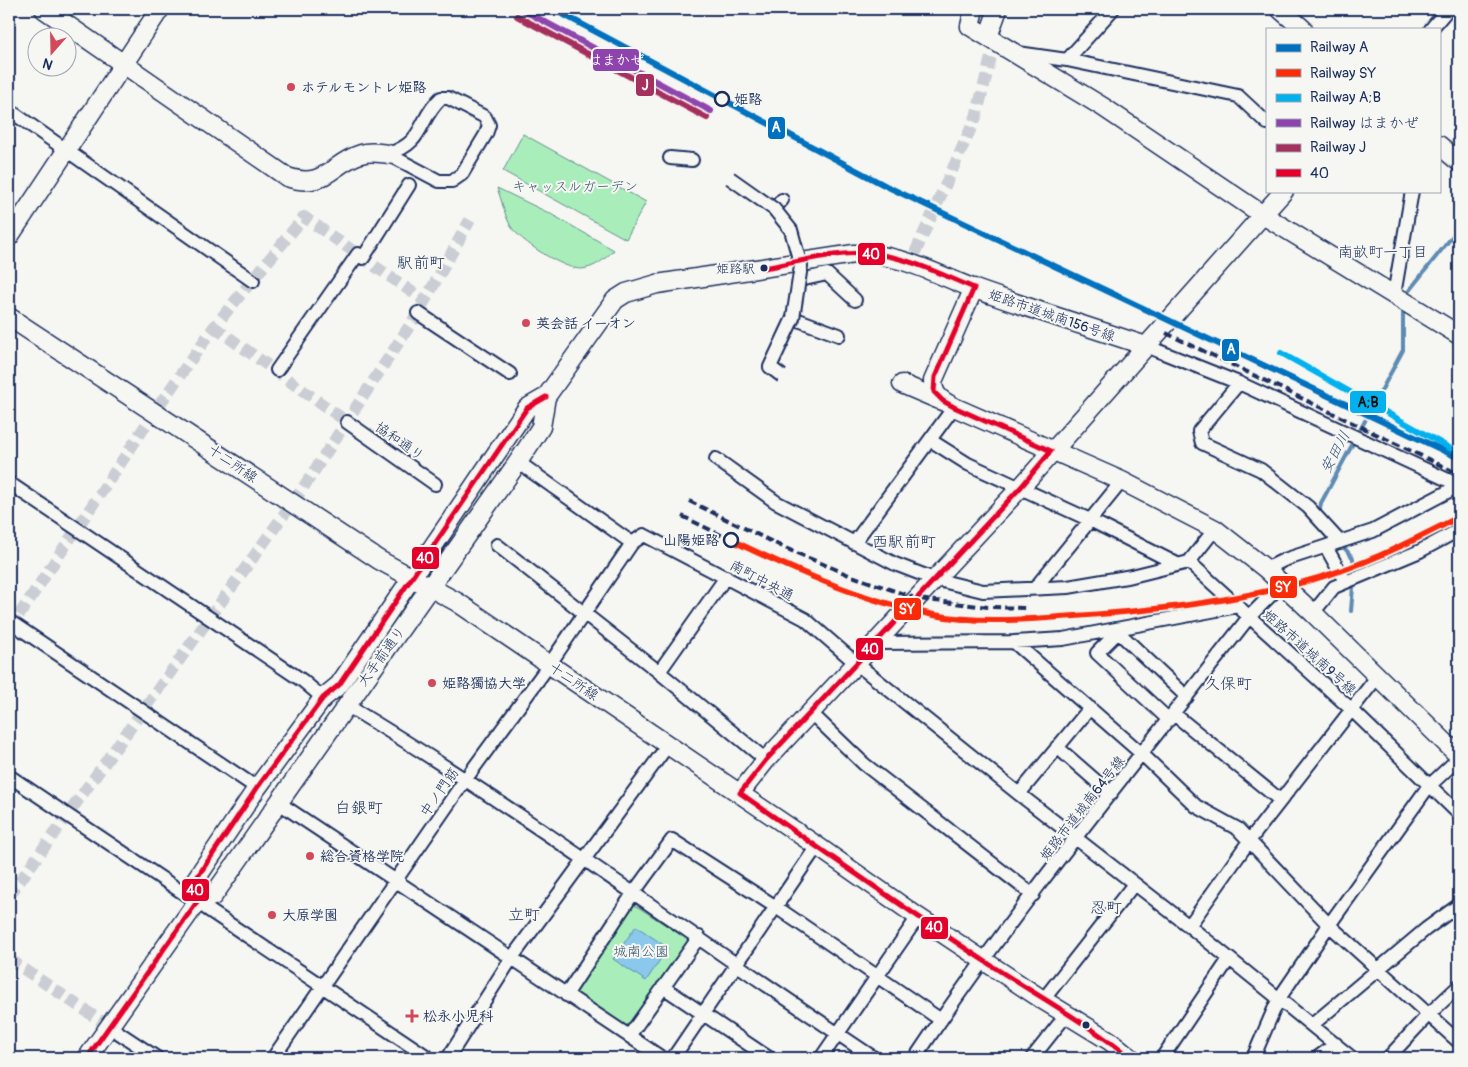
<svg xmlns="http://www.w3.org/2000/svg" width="1468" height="1067" font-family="Pangolin,'Klee One',sans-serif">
  <rect width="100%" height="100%" fill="#f6f6f2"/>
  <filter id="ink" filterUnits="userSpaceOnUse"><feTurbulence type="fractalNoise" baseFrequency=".02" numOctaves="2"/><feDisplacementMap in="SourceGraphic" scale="10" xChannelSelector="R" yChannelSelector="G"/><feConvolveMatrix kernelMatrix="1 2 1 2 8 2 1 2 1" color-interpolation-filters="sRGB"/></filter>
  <g filter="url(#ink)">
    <path fill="#a9eeba" stroke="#628e8c" d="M523,134L646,202L626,239L503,171Z
      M497,188L551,214L614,250C605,259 595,268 581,269C563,269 519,241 510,225C504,214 502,200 497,188Z
      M633,904L689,940L627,1028L575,992Z"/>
    <path fill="#8bc8ec" stroke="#5e8bb3" d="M636,926L668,948L646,981L613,959Z"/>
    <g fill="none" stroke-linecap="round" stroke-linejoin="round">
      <path stroke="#5e8bb3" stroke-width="4" d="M1404,297L1459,228
        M1319,515L1321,503L1403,350V306
        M1340,543L1353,558L1354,575L1351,611"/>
      <path stroke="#caced4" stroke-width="12" stroke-dasharray="12 6" stroke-linecap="butt" d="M460,13L464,9
        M915,253L976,117L992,53
        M214,327L347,422
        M9,630L162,401L214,327L304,217L425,301
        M9,896L301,491L418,313L470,220
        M9,959L110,1027"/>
      <g stroke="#1b2f5e" stroke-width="16">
        <path id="street" d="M1431,29L1448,9
          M1018,53L1067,60L1238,96L1267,123
          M1067,60L1113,9
          M441,98H448L485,117L489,125L486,134L462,174L452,181H439L388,154C426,142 417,120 441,98Z
          M9,110L253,281
          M670,158L692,160
          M774,209L782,200
          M363,258L409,185
          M800,280L827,274L855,300
          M1394,295L1412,191
          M418,313L510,374
          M793,318L839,335
          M1146,346L1239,383L1450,481L1451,490L1373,531L1284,560L1266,569
          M277,370L358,254
          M1239,383L1199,431L1202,443L1261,470L1308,507L1340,542
          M347,422L435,484
          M930,440L968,464L1090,520L1177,564
          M716,459L776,502L895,564L934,579L983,591L1068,587L1132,576L1189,562L1215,529
          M518,462L632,543L644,535L805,619L857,664L1019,794L1189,926L1352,1058
          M9,483L303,681L323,698
          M854,543L954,407
          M497,545L659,672L766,760
          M1326,547L1345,581
          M1189,562L1351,709L1459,814
          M1035,588L1122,481
          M1313,613L1334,587L1420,551L1459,530
          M9,621L257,788
          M1115,629L1187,697
          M1118,632L1097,653L1169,720
          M1014,642L1142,754L1196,806L1238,829L1329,925L1459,1042
          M877,643L1014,642L1063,639L1238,606
          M659,672L726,577
          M346,705C528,814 698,941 874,1058
          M810,712L864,764L1033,895
          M1174,714L1280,800
          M1057,747L1111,794
          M9,776L429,1058
          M1019,794L1090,708
          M279,803L662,1058
          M1189,926L1249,841L1377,677
          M663,987L769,1058
          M566,995L634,892L672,840L776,907L941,1020
          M1043,1000L1134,884
          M1312,1025L1426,929L1459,905
          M110,1027L157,1058
          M629,1036L699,937
          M273,1058L465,780L549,665L632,543
          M448,1058L511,959L668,745
          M673,1058L817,846
          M821,1058L918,917
          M915,1058C1017,905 1136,762 1249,617L1282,584
          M1032,1058L1067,1014
          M1162,1058L1229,959
          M1253,1058L1278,1000L1329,925L1428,787L1459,758
          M1317,1058L1336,1044
          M1388,1058L1428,1015L1459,986"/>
      </g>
      <g stroke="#1b2f5e" stroke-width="21">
        <path id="secondary" d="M44,9L287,177C325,190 331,163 361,154C370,151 379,153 388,154
          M974,9L970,26L988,37L998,9
          M1280,9L1303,29
          M988,37L1103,107L1263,215L1459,335
          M1439,145L1459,162
          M9,237L160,9
          M974,288L933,381C933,396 942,401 954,407L1122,481L1215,529L1266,569L1313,613L1459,756
          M9,317L379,560L457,602L817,846L918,917L1043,1000L1110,1041L1131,1058
          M902,384L942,401
          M740,793L766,760L1021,487L1284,191
          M197,902L194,882L257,788L323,698L339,685L527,408L546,397L615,300L626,293L657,284L854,254C898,252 935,274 975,289C1031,309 1089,327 1146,346
          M87,1058L197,902L213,896L518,462L541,427L546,397"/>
      </g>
      <use href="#street" stroke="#f6f6f2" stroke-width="12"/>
      <use href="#secondary" stroke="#f6f6f2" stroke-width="18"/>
      <path stroke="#1b2f5e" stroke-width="4" stroke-dasharray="8 4" stroke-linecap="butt" d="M1166,333L1459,474
        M689,501L785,548L849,575L918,599L988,607L1027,608
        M682,516L731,540"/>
      <g stroke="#1b2f5e" stroke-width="16" stroke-linecap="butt">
        <path id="street-bridge" d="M730,178L774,209L791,230L801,266L793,318L770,367L782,376"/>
      </g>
      <use href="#street-bridge" stroke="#f6f6f2" stroke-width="12"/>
      <g stroke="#f6f6f2" stroke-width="9">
        <path id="bus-1" d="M764,268C800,262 838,250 875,254C910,258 942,275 974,288
          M974,288L935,377L934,392L943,401L954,407L1051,451
          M740,793C823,851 905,909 989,964C1036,995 1087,1023 1131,1058
          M740,793L766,760L1021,487L1051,451
          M87,1058L197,902L194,882L257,788L323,698L339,685L527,408L546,397"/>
      </g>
      <use href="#bus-1" stroke="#e4002b" stroke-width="5"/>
      <g stroke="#f6f6f2" stroke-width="10">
        <path id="rail-1" d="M553,9L886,186L1459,458"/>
      </g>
      <g stroke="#f6f6f2" stroke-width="10">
        <path id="rail-2" d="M731,540C796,571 863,601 934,615C981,624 1028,619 1075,616C1162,610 1251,600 1334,573C1377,559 1418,538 1459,517"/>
      </g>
      <g stroke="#f6f6f2" stroke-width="10">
        <path id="rail-3" d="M1281,353L1455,451"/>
      </g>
      <g stroke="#f6f6f2" stroke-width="10">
        <path id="rail-4" d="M521,9L711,111"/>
      </g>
      <g stroke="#f6f6f2" stroke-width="10">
        <path id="rail-5" d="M517,16L707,118"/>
      </g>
      <use href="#rail-1" stroke="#0071be" stroke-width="6"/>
      <use href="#rail-2" stroke="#fa2b08" stroke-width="6"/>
      <use href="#rail-3" stroke="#03b1ef" stroke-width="6"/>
      <use href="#rail-4" stroke="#8e44ad" stroke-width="6"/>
      <use href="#rail-5" stroke="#a52f5d" stroke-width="6"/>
    </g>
  </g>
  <g fill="#d1495b" stroke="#f6f6f2" stroke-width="2">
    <circle cx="291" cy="87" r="5"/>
    <circle cx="526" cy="323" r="5"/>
    <circle cx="432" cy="683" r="5"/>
    <circle cx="310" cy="856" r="5"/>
    <circle cx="272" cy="915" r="5"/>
    <path d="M409.5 1008.5h5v5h5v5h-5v5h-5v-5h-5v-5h5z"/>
  </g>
  <g fill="#f6f6f2" stroke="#1b2f5e" stroke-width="2.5">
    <circle cx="722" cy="99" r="7"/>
    <circle cx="731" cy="540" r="7"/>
  </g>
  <g fill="#1b2f5e" stroke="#f6f6f2" stroke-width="2">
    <circle cx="764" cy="268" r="4.5"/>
    <circle cx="1086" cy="1025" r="4.5"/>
  </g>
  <g text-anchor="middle" stroke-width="4" stroke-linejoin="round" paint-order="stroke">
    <g font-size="13" fill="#1b2f5e" stroke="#f6f6f2" text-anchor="end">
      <text x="755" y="273">姫路駅</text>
    </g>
    <g font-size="14" font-weight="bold" fill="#1b2f5e" stroke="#f6f6f2" text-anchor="start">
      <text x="301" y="92">ホテルモントレ姫路</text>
      <text x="536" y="328">英会話 イーオン</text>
      <text x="442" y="688">姫路獨協大学</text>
      <text x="320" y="861">総合資格学院</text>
      <text x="282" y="920">大原学園</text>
      <text x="423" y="1021">松永小児科</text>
    </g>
    <g font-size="14" font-weight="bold" fill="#1b2f5e" stroke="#f6f6f2" text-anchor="start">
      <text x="734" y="104">姫路</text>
      <text x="719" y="545" text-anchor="end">山陽姫路</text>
    </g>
    <g font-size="14" fill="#375570" stroke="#f6f6f2">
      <text x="575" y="191">キャッスルガーデン</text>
      <text x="641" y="956">城南公園</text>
    </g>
    <g font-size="14" fill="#1b2f5e" stroke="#f6f6f2">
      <text transform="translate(1052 315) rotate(19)" y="5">姫路市道城南156号線</text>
      <text transform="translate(400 441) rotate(35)" y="5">協和通り</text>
      <text transform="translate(233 463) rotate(34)" y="5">十二所線</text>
      <text transform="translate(762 580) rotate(28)" y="5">南町中央通</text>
      <text transform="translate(1310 652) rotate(42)" y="5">姫路市道城南9号線</text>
      <text transform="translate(381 656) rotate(-54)" y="5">大手前通り</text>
      <text transform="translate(574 681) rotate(34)" y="5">十二所線</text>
      <text transform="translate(439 792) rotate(-55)" y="5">中ノ門筋</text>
      <text transform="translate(1082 808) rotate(-52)" y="5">姫路市道城南64号線</text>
    </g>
    <g font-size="15" fill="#1b2f5e" stroke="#f6f6f2">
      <text x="1383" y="257">南畝町一丁目</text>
    </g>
    <g font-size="15" font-style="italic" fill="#375582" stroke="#f6f6f2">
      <text transform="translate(1335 452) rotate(-62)" y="5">安田川</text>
    </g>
    <g font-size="16" fill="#1b2f5e" stroke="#f6f6f2">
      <text x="421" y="268">駅前町</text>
      <text x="904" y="547">西駅前町</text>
      <text x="1228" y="689">久保町</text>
      <text x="359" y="813">白銀町</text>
      <text x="1106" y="913">忍町</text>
      <text x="524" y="920">立町</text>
    </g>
  </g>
  <g stroke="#f6f6f2" stroke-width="2">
    <rect x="592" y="48" width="48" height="24" rx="5" fill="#8e44ad"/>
    <rect x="635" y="73" width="20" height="24" rx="5" fill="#a52f5d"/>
    <rect x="767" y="116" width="19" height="24" rx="5" fill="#0071be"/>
    <rect x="857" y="242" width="29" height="24" rx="5" fill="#e4002b"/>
    <rect x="1221" y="338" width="19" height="24" rx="5" fill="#0071be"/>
    <rect x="1349" y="390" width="38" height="24" rx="5" fill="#03b1ef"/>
    <rect x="411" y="546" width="29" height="24" rx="5" fill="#e4002b"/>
    <rect x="1269" y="575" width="29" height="24" rx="5" fill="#fa2b08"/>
    <rect x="893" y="597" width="29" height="24" rx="5" fill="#fa2b08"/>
    <rect x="855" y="637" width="29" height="24" rx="5" fill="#e4002b"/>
    <rect x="181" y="878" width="29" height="24" rx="5" fill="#e4002b"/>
    <rect x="920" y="916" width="29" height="24" rx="5" fill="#e4002b"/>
  </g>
  <g font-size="14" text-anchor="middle" font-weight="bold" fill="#fff">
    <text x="616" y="65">はまかぜ</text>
    <text x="645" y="90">J</text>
    <text x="776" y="132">A</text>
    <text x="871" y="259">40</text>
    <text x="1231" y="354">A</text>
    <text x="425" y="563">40</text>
    <text x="1283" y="592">SY</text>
    <text x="907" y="614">SY</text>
    <text x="870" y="654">40</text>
    <text x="195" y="895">40</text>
    <text x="934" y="932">40</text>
  </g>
  <g font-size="14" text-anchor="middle" font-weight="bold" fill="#111">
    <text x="1368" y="407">A;B</text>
  </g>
  <rect width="1468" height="1067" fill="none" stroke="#f6f6f2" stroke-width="30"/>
  <rect x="15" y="15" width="1438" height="1037" fill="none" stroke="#1b2f5e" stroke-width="2" filter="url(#ink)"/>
  <rect x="1266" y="28" width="175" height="165" fill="#f6f6f2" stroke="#9ea6b7"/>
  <rect x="1276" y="44" width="25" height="8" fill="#0071be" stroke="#9ea6b7"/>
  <text x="1310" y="52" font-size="15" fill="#1b2f5e">Railway A</text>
  <rect x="1276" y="69" width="25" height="8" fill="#fa2b08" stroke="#9ea6b7"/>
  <text x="1310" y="78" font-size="15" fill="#1b2f5e">Railway SY</text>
  <rect x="1276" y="94" width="25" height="8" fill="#03b1ef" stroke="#9ea6b7"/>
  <text x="1310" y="102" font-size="15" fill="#1b2f5e">Railway A;B</text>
  <rect x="1276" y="119" width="25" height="8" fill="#8e44ad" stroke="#9ea6b7"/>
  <text x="1310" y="128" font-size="15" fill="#1b2f5e">Railway はまかぜ</text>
  <rect x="1276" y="144" width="25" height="8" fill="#a52f5d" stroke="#9ea6b7"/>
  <text x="1310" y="152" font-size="15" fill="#1b2f5e">Railway J</text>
  <rect x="1276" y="169" width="25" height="8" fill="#e4002b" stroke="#9ea6b7"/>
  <text x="1310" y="178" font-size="15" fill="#1b2f5e">40</text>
  <g transform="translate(52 52) rotate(200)"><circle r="24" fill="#f6f6f2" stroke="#9ea6b7"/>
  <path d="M0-4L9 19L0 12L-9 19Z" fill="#d1495b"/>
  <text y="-8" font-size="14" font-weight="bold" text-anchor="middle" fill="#1b2f5e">N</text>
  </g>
</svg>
